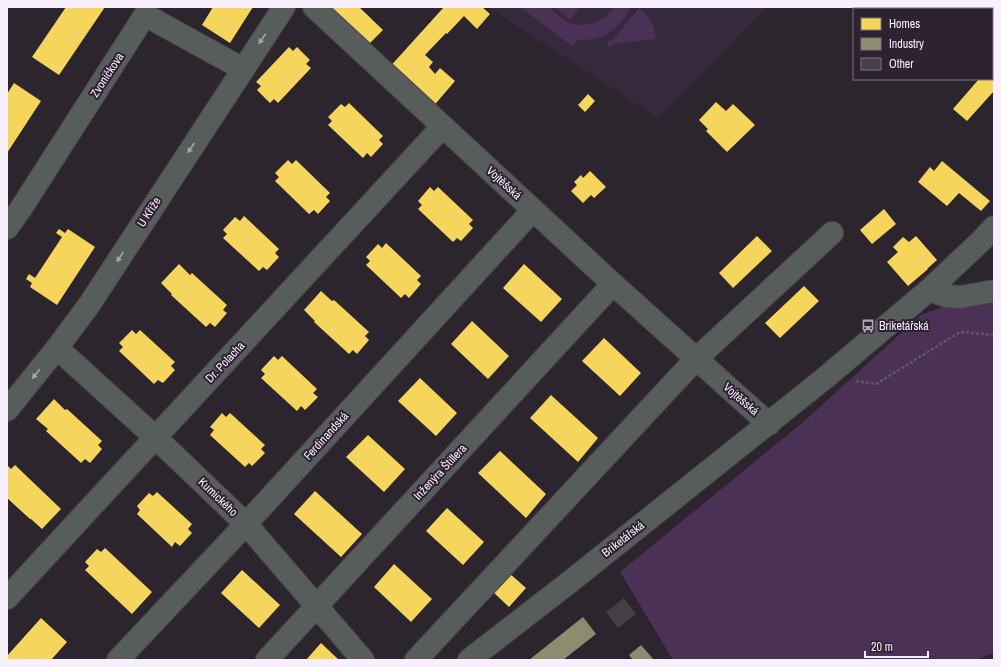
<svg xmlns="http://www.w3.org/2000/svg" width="1001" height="667" font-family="'Archivo Narrow',sans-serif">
  <rect width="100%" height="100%" fill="#2c252e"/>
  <path fill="#36283d" d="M488,7H767L658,118Z"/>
  <path fill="#4b3155" d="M520,7C526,7 544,6 549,8C555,11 560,18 566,21C583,30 604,22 614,7H631C620,29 603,41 578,40L573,47Z
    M554,7H580L570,20Z
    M639,8C649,17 655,26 656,39L613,44L611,47L608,46V42L609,41H612Z
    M994,300V653L975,660H673L620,572L802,423L921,315L949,305Z"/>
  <path fill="#f6d55c" d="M66,7H105L59,75L32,57Z
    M213,7H253L230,43L202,25Z
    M329,7H359L383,30L367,46Z
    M444,7H482L490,14L477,29L464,16L447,34L446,33L425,55L433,62L429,67L435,74L440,68L455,81L431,109L387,70Z
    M289,47L293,51L297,47L310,60L306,64L311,68L278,103L274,99L270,103L257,90L261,86L256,82Z
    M979,79H992L994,81V91L967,121L953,109Z
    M14,83L41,101L7,153V94Z
    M588,94L595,101L585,112L578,105Z
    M716,102L726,111L733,104L755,125L727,152L706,131L708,129L699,120Z
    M349,103L383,136L379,140L383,144L371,157L367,153L363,158L328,125L332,121L328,117L341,104L345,107Z
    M288,160L292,164L296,160L330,193L326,197L330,201L318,214L314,210L309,214L275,181L279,177L275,173Z
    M942,161L990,201L981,211L959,193L947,206L918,182L930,167L934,171Z
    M590,171L606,187L594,198L591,195L583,203L571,191L577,185L574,182L581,175L583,178Z
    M430,187L434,191L438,187L473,220L469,224L473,228L461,241L457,238L453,242L418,209L422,205L418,201Z
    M884,209L896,224L872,244L860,230Z
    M244,216L279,249L275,253L279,257L267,270L263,267L259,271L223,238L227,234L223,230L235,217L240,221Z
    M59,229L65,233L68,229L95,247L57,305L30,287L32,283L26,279L29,274L35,278L62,237L56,233Z
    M757,236L772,251L733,288L719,273Z
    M916,236L937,260L927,269H928L908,286L887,262L898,252L893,247L903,237L909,242Z
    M386,243L421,276L417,280L421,284L409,298L405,294L401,298L366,265L370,261L366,257L378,244L382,248Z
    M179,264L190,275L192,273L227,305L223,310L227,313L215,327L210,323L206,327L171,295L172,294L161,283Z
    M524,264L562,299L541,322L503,288Z
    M804,286L819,301L780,338L765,323Z
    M321,291L332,301L334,300L369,332L365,336L369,340L357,354L353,350L349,354L314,322L315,321L304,310Z
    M472,321L509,356L488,379L451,344Z
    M132,330L136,334L140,330L175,362L171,366L175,370L163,383L158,380L154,384L119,351L123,347L119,343Z
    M604,338L641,373L620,396L582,361Z
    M274,356L278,360L282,356L317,389L313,393L318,397L305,410L301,406L297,411L261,378L265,374L261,370Z
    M420,378L457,413L436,436L398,401Z
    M551,395L598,438L578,462L530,418Z
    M54,399L65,410L67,409L102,441L98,445L102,449L90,463L85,459L81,463L46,431L48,429L36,419Z
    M222,413L226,417L230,413L265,445L261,449L265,453L252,466L249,463L245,467L210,435L214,430L210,427Z
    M368,435L405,469L384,492L346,457Z
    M500,451L546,494L526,518L478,473Z
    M7,465L11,469L15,465L61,509L42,529L31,519H30L7,498Z
    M315,491L362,534L341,557L294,514Z
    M157,492L192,524L188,529L192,533L180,546L175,542L172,547L137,514L140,510L137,506L149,493L153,496Z
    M447,508L484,542L463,565L426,531Z
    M105,548L152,592L132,614L85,570L89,566L85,562L97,549L101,552Z
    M394,564L432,599L411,622L374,587Z
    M242,570L280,605L259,628L221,593Z
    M509,573L526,588L509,607L492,591Z
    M41,618L67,642L51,660H7V656Z
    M321,643L339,660H306Z"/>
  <path fill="#8c8c6e" d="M583,617L596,634L563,660H529Z
    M641,645L654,660H633L629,655Z"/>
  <path fill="#453f47" d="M624,598L636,614L618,628L606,612Z"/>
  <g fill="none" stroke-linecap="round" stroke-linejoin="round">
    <g stroke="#48424a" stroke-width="24">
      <path id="minor" d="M314,7L613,284L769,424
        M7,228L20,210L145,15L243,69
        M929,290L946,296L960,297L994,291
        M57,348L155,437L246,524L363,660
        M7,410L57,348L89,305L284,7
        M7,598L443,126
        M118,660L246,524L533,210
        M267,660L613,284
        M416,660L696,359L832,233
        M469,660L571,581L825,378L929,290L982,240L994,227"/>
    </g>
    <path stroke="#595b5d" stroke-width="2.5" stroke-dasharray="3 2" stroke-linecap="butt" d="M910,9L912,7
      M856,381L876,384L960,332L994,335"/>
    <use href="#minor" stroke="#565d5b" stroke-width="22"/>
  </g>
  <defs><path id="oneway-solid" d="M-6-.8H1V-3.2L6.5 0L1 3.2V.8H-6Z"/></defs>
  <g fill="#a6a6ab">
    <use href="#oneway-solid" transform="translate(262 39) rotate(124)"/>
    <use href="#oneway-solid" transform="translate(191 148) rotate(123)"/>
    <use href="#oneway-solid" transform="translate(120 257) rotate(123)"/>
    <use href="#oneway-solid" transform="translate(36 374) rotate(129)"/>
  </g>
  <defs>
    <g id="bus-bare" transform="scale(1.08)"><path d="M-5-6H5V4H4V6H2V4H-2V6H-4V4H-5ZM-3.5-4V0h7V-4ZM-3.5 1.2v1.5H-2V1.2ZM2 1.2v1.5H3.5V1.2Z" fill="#b0a8b3" stroke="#2d2132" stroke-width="2.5" paint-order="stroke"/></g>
  </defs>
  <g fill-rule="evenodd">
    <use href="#bus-bare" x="868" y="326"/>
  </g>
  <g text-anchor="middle" stroke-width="4" stroke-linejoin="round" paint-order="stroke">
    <g font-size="12" fill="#f7effb" stroke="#2d2132">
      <text transform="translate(107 75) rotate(-57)" y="4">Zvoníčkova</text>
      <text transform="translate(504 183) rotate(43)" y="4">Vojtěšská</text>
      <text transform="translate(149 212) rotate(-57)" y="4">U Kříže</text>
      <text transform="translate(225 362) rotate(-47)" y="4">Dr. Polacha</text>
      <text transform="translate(741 399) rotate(41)" y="4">Vojtěšská</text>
      <text transform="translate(326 436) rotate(-48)" y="4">Ferdinandská</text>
      <text transform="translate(440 472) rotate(-47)" y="4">Inženýra Štillera</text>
      <text transform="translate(218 497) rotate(44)" y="4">Kumického</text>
      <text transform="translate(623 539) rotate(-38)" y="4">Briketářská</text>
    </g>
    <g font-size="12" fill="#f7effb" stroke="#2d2132" text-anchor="start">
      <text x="879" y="330">Briketářská</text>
    </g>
  </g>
  <rect width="1001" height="667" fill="none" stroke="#f7effb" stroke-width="16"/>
  <rect x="853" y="8" width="140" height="72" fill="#2d2132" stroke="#7e7382"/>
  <rect x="861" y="18" width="20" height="12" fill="#f6d55c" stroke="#7e7382"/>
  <text x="889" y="28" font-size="12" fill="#f7effb">Homes</text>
  <rect x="861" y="38" width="20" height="12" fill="#8c8c6e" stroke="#7e7382"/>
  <text x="889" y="48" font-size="12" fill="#f7effb">Industry</text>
  <rect x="861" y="58" width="20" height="12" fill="#453f47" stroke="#7e7382"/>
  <text x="889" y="68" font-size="12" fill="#f7effb">Other</text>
  <path d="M865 651v6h63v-6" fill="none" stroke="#f7effb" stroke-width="2"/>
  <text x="871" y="651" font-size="12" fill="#f7effb" stroke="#2d2132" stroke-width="3" paint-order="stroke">20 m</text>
</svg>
